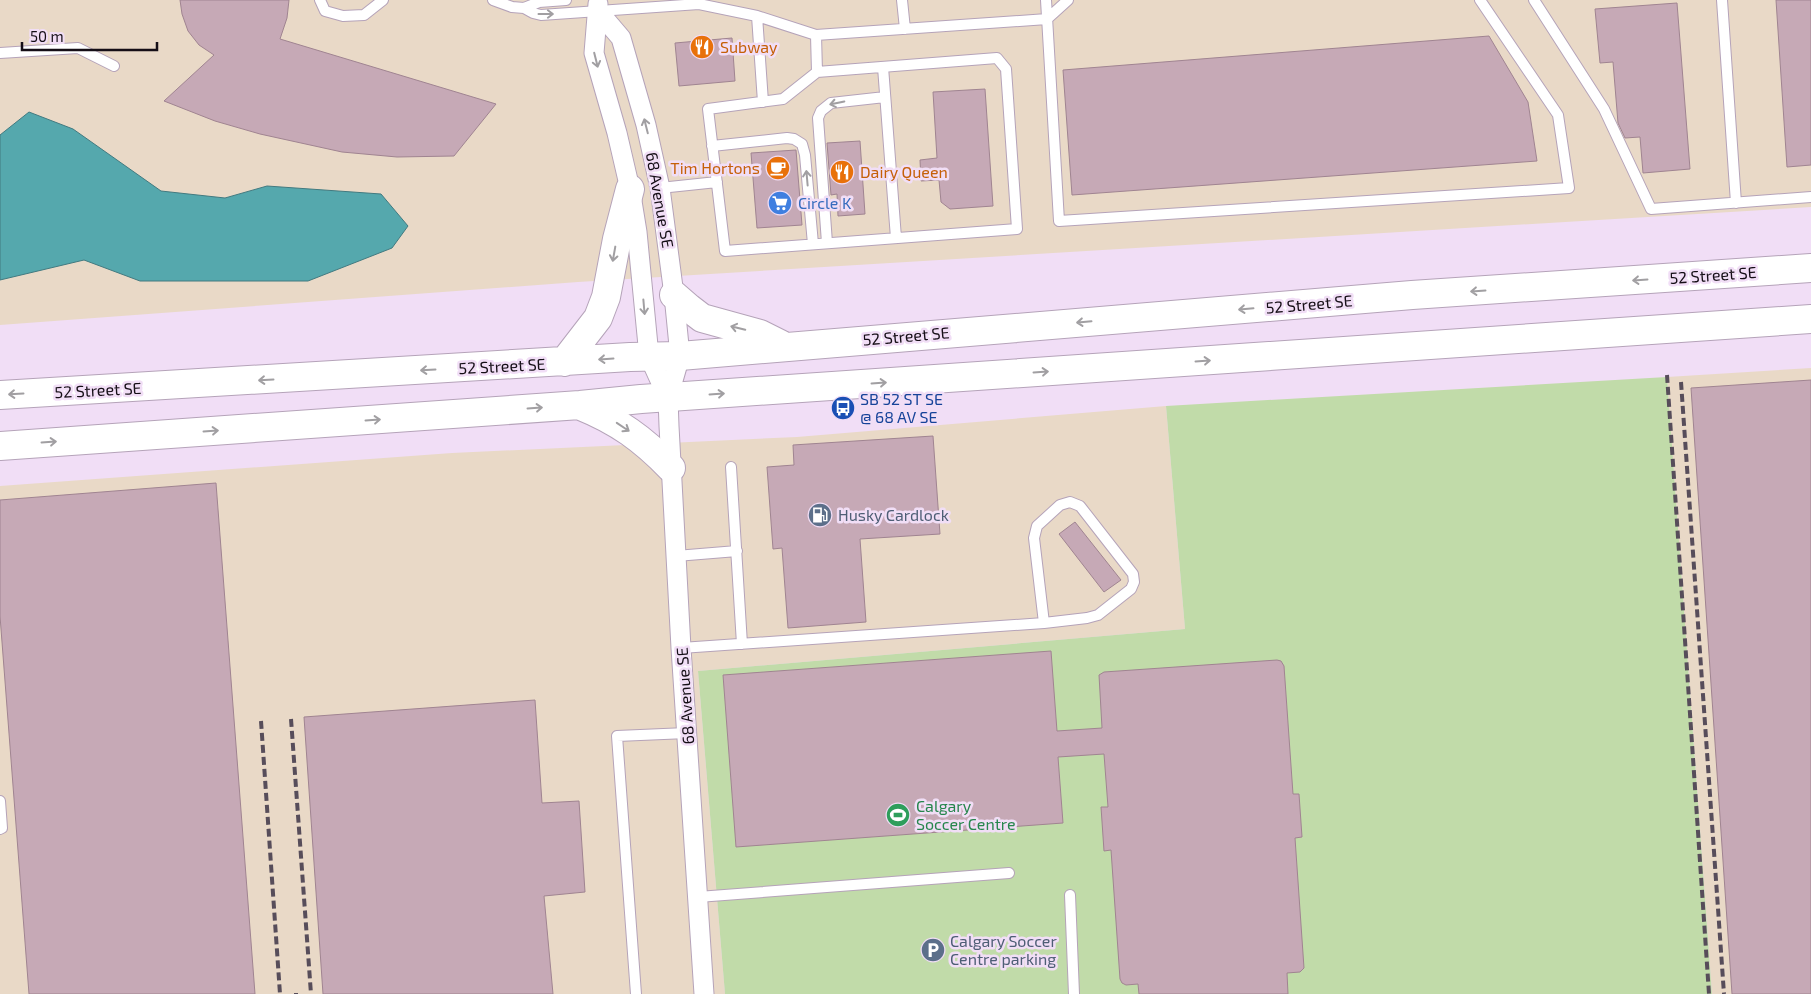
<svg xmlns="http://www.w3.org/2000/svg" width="1811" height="994" font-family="'Exo 2',sans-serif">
  <rect width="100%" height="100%" fill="#f1def6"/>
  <path fill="#e9d9c7" d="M0,0H1811V207L578,282L0,325Z
    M1811,368V994H1712L1667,377Z
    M1166,406L1185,629L698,671L725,994H0V486L452,453L797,437Z"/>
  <path fill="#c1dba9" d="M1667,377L1712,994H725L698,671L1185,629L1166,406Z"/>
  <path fill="#55a8ad" stroke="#427a80" d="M29,112L73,129L161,191L225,198L267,186L381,194L408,226L392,248L308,281H140L84,260L0,280V135Z"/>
  <path fill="#c6a9b6" stroke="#a08491" d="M180,0H289L287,18L280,39L496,104L454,156L397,157L342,152L260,134L215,121L164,101L214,55L199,45L188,31L182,14Z
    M1776,0H1811V165L1787,167Z
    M1677,3L1690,169L1643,173L1640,137L1625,138L1618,123L1613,62L1600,63L1595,9Z
    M1489,36L1528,102L1537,161L1072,195L1063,70Z
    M732,38L735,81L679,86L675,43Z
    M985,89L993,206L950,209L941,202L939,180L921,181L920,160L937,158L933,92Z
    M860,141L865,214L838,216L837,194L831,195L827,143Z
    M796,150L802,225L757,228L751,153Z
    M1811,380V994H1732L1691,388Z
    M933,436L940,534L860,539L866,622L788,628L782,548L773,549L767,467L794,465L793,445Z
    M216,483L255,994H29L0,616V500Z
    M1075,522L1121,580L1104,592L1059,534Z
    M1051,651L1057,731L1102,728L1099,675L1104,672L1277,660L1281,661L1284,666L1293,794H1299L1302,837L1295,838L1304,968L1300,972L1287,973L1288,994H1139L1138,984L1126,985L1122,983L1120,979L1111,850L1104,851L1101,807H1108L1104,754L1058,757L1063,823L736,847L723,675Z
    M535,700L542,803L579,801L585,892L544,896L553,994H323L304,717Z"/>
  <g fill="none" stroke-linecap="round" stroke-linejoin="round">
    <g stroke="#b5a3b9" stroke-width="12">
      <path id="service" d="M320,0L325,11L343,16L364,15L383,0
        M493,0L512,7L524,8
        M566,0L539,2L524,8L533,13L541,15L699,4L757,16L816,35L1047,19L1068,0
        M902,0L905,29
        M1046,0L1059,221L1569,188L1558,115L1480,0
        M1534,0L1604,109L1651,209L1811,197
        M1722,0L1736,203
        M757,16L763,102
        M816,35L817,72
        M0,53L78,48L114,66
        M997,58L1006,69L1017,229L725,251L708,109L783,99L817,72Z
        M883,67L896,238
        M712,146L787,138L794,139L802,144L805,155L813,244
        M660,188L717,182
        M827,243L818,118L821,111L831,103L885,97
        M731,467L742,644
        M676,556L737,551
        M681,648L1044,623L1087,618L1098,615L1131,589L1134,582L1133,574L1080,506L1070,502L1060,505L1037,526L1034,538L1044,623
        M0,801L2,828L0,829
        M1070,895L1074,994
        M698,897L1009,873
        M636,994L617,736L687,733"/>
    </g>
    <g stroke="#b5a3b9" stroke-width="21">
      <path id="minor" d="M598,4L594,53L617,133L630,189L637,232L649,356L668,398
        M598,11L621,38L646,125L660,188L674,295L680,356L668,398L669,426L681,648L704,994"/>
    </g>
    <g stroke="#b5a3b9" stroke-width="30">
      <path id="secondary" d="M674,295L689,308L702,318L760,334L780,344
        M564,362L598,318L606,297L617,239L630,189
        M0,395L630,357L680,356L1412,295L1811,268
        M581,406C618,421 643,439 671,468
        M0,446L580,405L641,399L1811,319"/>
    </g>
    <use href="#service" stroke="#fff" stroke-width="10"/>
    <use href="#minor" stroke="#fff" stroke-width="19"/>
    <use href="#secondary" stroke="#fff" stroke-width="28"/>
    <path stroke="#574d5a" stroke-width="4" stroke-dasharray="8 4" stroke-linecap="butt" d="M1667,375L1709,994
      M1681,382L1724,994
      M291,719L311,994
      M261,721L280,994
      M296,993V994"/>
  </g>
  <defs><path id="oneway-shaft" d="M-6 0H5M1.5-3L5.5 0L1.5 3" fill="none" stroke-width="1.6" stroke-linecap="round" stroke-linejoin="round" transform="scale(1.25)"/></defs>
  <g stroke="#a19fa2">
    <use href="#oneway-shaft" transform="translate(546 14)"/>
    <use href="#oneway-shaft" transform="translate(596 60) rotate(76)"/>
    <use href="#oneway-shaft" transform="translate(837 103) rotate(168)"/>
    <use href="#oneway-shaft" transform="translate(646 126) rotate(-104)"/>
    <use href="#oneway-shaft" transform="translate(807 178) rotate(-95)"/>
    <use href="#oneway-shaft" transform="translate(614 254) rotate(100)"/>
    <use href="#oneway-shaft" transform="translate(1640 280) rotate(176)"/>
    <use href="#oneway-shaft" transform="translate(1478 291) rotate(176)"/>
    <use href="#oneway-shaft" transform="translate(644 307) rotate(85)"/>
    <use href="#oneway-shaft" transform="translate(1246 309) rotate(175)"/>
    <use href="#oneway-shaft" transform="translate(1084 322) rotate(175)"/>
    <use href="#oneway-shaft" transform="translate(738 328) rotate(-166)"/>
    <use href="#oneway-shaft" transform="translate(606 359) rotate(176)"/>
    <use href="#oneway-shaft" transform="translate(1203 361) rotate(-4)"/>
    <use href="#oneway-shaft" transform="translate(428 370) rotate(177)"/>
    <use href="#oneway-shaft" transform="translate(1041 372) rotate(-4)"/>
    <use href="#oneway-shaft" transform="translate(266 380) rotate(177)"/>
    <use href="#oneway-shaft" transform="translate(879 383) rotate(-4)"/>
    <use href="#oneway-shaft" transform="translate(16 394) rotate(177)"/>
    <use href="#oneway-shaft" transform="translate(717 394) rotate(-4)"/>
    <use href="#oneway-shaft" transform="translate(535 408) rotate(-4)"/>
    <use href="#oneway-shaft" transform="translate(373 420) rotate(-4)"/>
    <use href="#oneway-shaft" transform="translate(623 427) rotate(34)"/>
    <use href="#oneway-shaft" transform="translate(211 431) rotate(-4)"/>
    <use href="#oneway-shaft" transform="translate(49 442) rotate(-4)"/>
  </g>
  <defs>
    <g id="restaurant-disc" transform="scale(1.25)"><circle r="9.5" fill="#e8710a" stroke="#f1def6"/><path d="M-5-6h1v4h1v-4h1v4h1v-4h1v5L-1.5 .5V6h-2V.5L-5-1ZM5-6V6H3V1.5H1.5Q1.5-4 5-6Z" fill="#fff"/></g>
    <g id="cafe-disc" transform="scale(1.25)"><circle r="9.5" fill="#e8710a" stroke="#f1def6"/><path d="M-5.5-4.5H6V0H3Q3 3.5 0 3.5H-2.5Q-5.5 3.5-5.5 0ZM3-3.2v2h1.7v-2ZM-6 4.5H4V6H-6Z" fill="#fff"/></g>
    <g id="supermarket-disc" transform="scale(1.25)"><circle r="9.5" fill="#3f7fe0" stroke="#f1def6"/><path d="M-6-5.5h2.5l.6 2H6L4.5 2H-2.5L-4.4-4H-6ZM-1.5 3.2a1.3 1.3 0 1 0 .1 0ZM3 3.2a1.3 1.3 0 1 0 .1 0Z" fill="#fff"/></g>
    <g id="bus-disc" transform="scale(1.25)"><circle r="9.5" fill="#1a4fb4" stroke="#f1def6"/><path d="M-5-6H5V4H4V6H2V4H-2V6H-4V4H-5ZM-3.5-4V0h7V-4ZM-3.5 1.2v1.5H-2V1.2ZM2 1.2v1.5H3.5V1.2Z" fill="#fff"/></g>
    <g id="fuel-disc" transform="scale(1.25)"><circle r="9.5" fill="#5c6f8a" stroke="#f1def6"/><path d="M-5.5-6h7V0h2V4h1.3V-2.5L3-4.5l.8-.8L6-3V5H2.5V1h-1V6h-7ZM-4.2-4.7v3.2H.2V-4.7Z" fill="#fff"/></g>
    <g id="stadium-disc" transform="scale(1.25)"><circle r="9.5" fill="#2e9e5b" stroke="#f1def6"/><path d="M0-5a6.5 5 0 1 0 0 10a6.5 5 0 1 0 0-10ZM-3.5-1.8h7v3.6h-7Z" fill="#fff"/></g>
    <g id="parking-disc" transform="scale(1.25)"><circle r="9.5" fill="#5c6f8a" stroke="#f1def6"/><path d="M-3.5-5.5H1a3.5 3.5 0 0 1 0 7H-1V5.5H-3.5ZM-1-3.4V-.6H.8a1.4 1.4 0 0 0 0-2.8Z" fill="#fff"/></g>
  </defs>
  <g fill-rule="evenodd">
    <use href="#restaurant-disc" x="702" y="47"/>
    <use href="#cafe-disc" x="778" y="168"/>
    <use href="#restaurant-disc" x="842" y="172"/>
    <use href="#supermarket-disc" x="780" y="203"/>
    <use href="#bus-disc" x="843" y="408"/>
    <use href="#fuel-disc" x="820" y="515"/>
    <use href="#stadium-disc" x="898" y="815"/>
    <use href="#parking-disc" x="933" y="950"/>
  </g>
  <g text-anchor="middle" stroke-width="5" stroke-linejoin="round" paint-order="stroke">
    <g font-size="16" fill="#c56008" stroke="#f1def6" text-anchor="start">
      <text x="720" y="53">Subway</text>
      <text x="760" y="174" text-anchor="end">Tim Hortons</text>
      <text x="860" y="178">Dairy Queen</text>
    </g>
    <g font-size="16" fill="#150e16" stroke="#f1def6">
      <text transform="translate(660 200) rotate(80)" y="6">68 Avenue SE</text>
      <text transform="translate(1713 275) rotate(-4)" y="6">52 Street SE</text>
      <text transform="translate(1309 304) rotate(-5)" y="6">52 Street SE</text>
      <text transform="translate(906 336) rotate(-5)" y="6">52 Street SE</text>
      <text transform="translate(502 366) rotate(-3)" y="6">52 Street SE</text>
      <text transform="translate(98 390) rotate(-3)" y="6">52 Street SE</text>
      <text transform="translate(685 696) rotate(-94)" y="6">68 Avenue SE</text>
    </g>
    <g font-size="16" fill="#366cbe" stroke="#f1def6" text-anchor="start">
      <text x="798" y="209">Circle K</text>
    </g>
    <g font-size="16" fill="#164399" stroke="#f1def6" text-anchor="start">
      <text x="860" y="405">SB 52 ST SE<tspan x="860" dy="18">@ 68 AV SE</tspan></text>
    </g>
    <g font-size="16" fill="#4e5e75" stroke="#f1def6" text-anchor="start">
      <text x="838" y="521">Husky Cardlock</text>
      <text x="950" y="947">Calgary Soccer<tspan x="950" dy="18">Centre parking</tspan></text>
    </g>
    <g font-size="16" fill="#27864d" stroke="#f1def6" text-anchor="start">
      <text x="916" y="812">Calgary<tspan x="916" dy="18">Soccer Centre</tspan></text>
    </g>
  </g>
  <path d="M22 42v8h135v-8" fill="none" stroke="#150e16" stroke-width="2.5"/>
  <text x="30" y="42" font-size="15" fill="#150e16" stroke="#f1def6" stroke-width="4" paint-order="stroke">50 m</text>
</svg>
